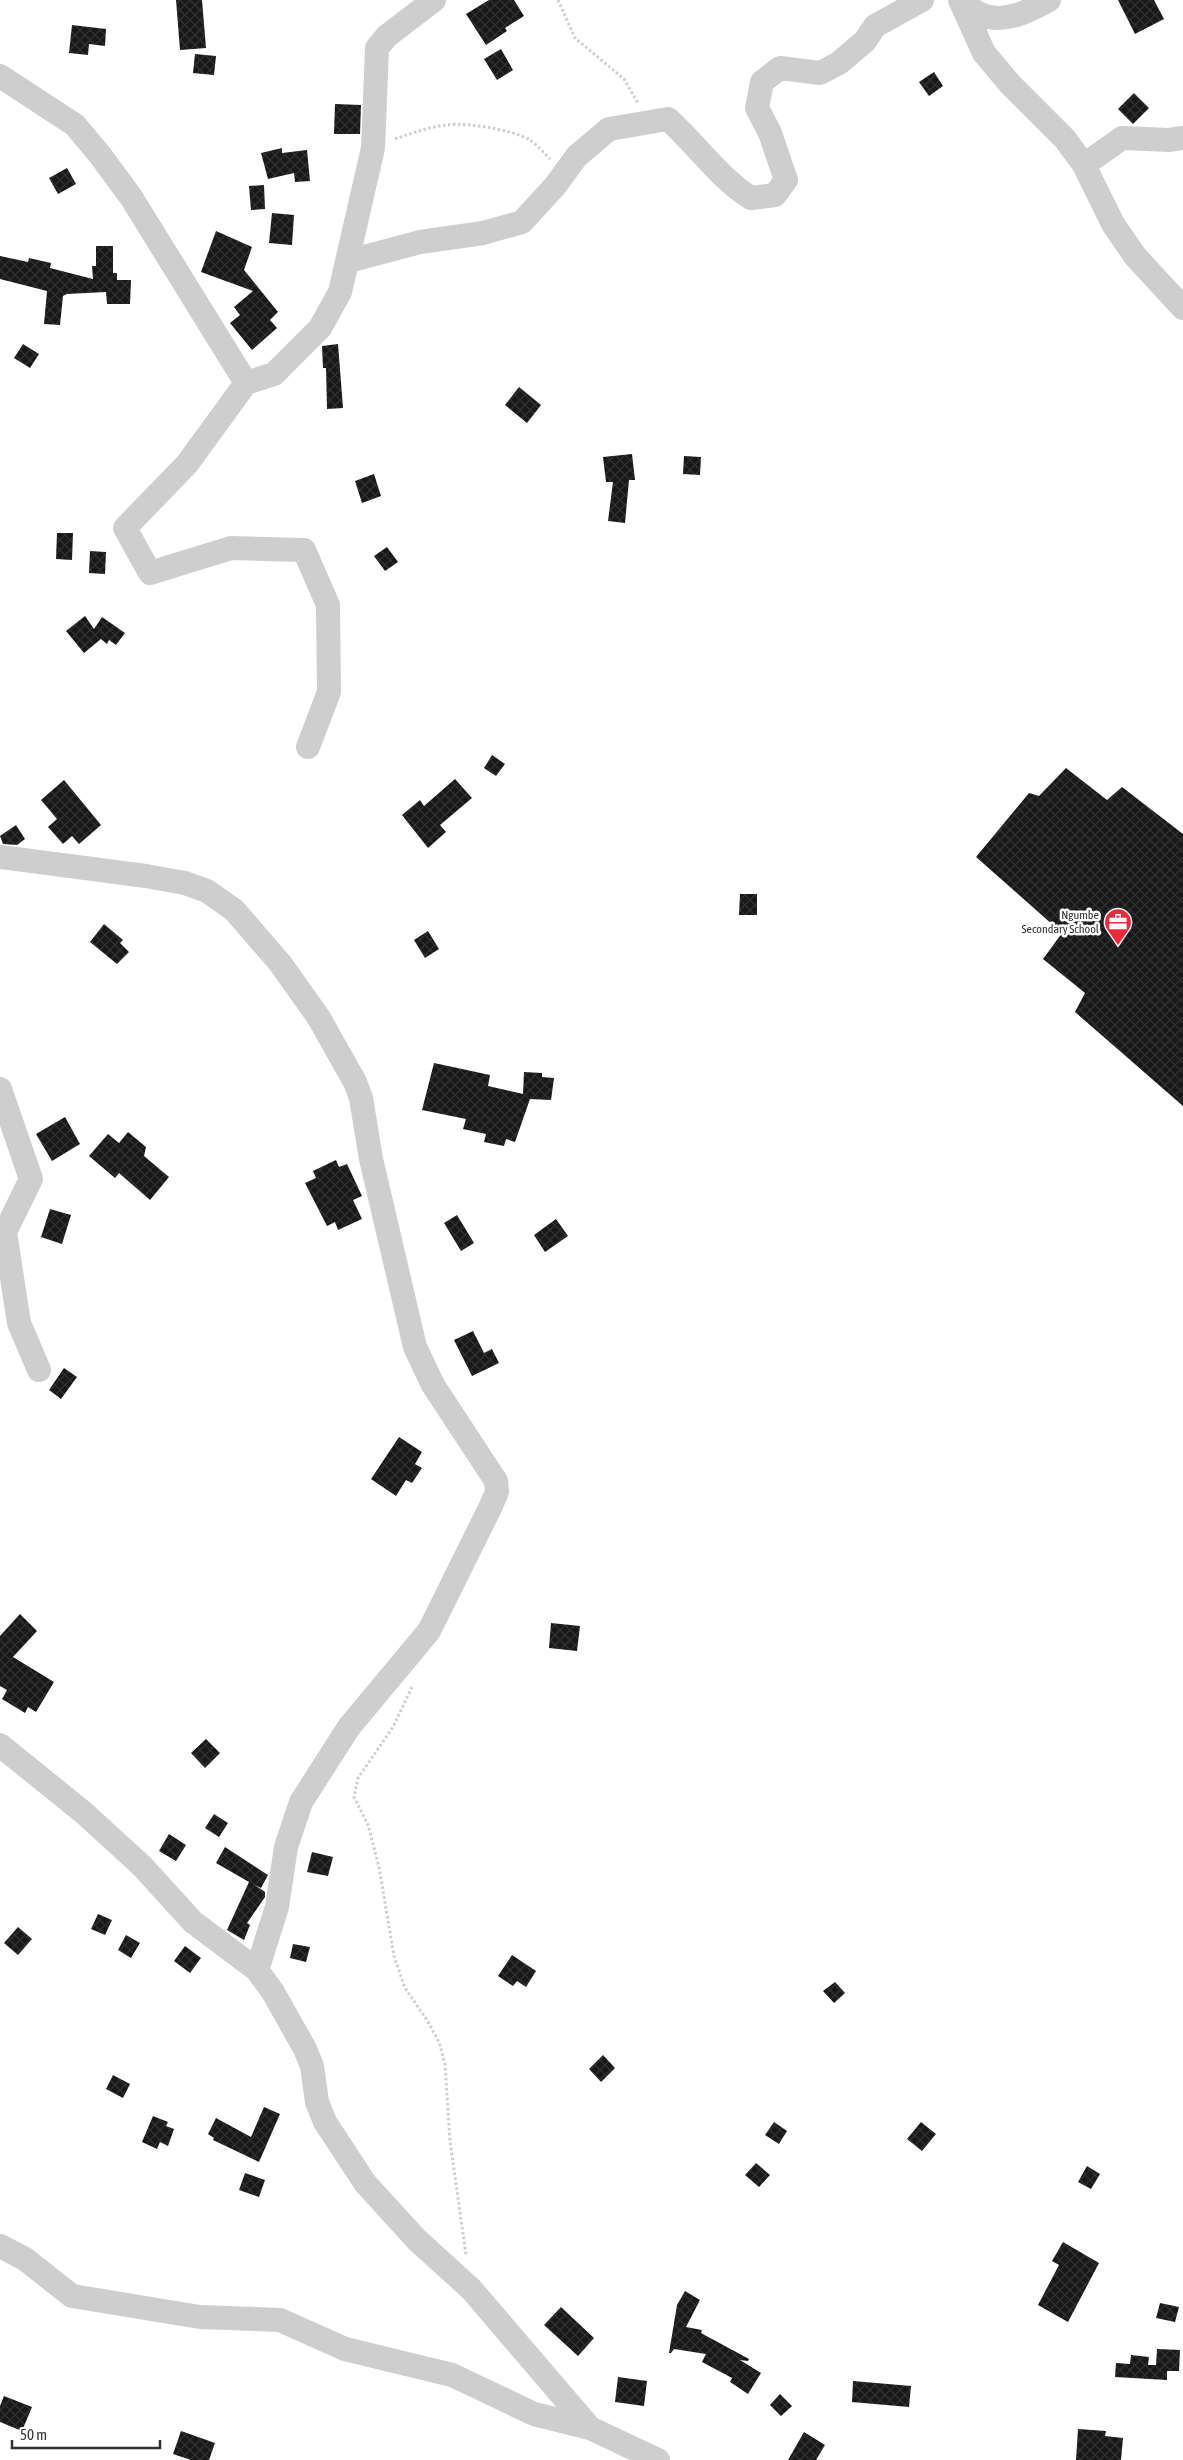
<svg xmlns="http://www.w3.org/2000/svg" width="1183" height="2460" font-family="'Asap Condensed',sans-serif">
  <defs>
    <pattern id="building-cross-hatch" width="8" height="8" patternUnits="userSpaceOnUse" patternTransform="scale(1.25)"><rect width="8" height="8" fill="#181818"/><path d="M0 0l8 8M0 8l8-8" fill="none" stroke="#313131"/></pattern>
  </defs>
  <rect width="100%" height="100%" fill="#fff"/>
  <path fill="url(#building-cross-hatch)" d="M176,0H202L206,48L180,50Z
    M489,0H514L524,16L505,28L507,31L486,45L466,14Z
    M1118,0H1154L1164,19L1135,34Z
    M72,25L106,29L105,46L89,44L88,55L69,53Z
    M501,49L513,70L497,80L484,59Z
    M195,54L216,56L214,75L193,73Z
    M934,72L943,86L929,96L919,82Z
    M1134,93L1149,108L1133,124L1118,109Z
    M335,104L361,105L360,134H334Z
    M282,148V153L307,150L310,181L295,182L294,173L268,179L261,153Z
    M67,168L76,184L58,194L49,178Z
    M264,185L265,209L251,210L249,186Z
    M272,213L294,215L292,245L269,243Z
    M216,231L252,247L244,270L278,312L270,320L277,328L252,350L230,323L240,315L234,307L253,291L201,272Z
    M96,246H113V273H117V280H131L130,304H107L106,292L67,294L63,296L60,325L44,324L47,291L0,279V256L28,262L29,258L51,263L50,268L93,279L92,266H96Z
    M23,344L39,354L30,368L14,358Z
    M338,344L343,408L327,409L326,368H323L322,346Z
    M519,387L541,405L527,423L505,405Z
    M632,454L635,480H629L625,523L608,521L613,482H606L603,457Z
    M684,456L701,457L700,475L683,474Z
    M374,474L381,496L362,503L355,481Z
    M57,533H73L72,560L56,559Z
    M387,547L398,562L385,571L374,556Z
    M90,551L106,552L105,574L89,573Z
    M85,616L94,629L102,617L125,633L116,645L109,640L107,644L101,639L84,653L66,631Z
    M492,755L505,764L496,776L484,768Z
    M1066,768L1107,800L1122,787L1183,834V1106L1075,1012L1085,993L1043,959L1062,933L976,857L1029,793L1039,796Z
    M455,779L472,798L440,825L446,832L428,848L402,815L420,800L424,806Z
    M64,780L101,825L79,844L72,836L63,844L48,827L57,819L41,800Z
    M16,825L25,839L17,845L3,844L0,836Z
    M740,894H757V915H739Z
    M104,924L123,940L120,943L129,952L117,964L90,942Z
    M428,931L439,949L425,958L414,940Z
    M434,1063L490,1075L488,1086L523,1094L524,1072L542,1073V1077L554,1078L551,1100L530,1099L515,1142L506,1139L504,1146L484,1142L486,1134L463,1129L466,1119L422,1110Z
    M65,1117L80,1144L52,1161L36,1134Z
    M128,1132L146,1147L144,1156L169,1177L150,1200L119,1173L115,1178L89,1156L108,1134L119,1143Z
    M336,1160L339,1167L347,1164L362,1196L353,1200L362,1219L338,1230L335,1222L327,1226L305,1183L316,1178L313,1171Z
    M50,1209L71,1215L62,1244L41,1237Z
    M457,1215L474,1243L461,1251L444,1223Z
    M556,1219L568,1236L545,1252L534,1235Z
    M473,1331L484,1353L492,1349L499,1363L472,1376L454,1340Z
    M64,1368L77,1377L61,1399L49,1390Z
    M399,1437L422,1452L415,1464L422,1468L412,1483L406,1480L396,1496L371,1479Z
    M20,1614L37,1631L13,1657L54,1682L36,1712L28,1707L25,1713L2,1699L7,1690L0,1686V1636Z
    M551,1623L580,1626L577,1651L549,1648Z
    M206,1739L220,1753L205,1768L191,1753Z
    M214,1814L228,1823L219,1837L205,1828Z
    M169,1834L186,1845L176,1861L159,1851Z
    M225,1847L268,1875L261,1888L255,1885L265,1892V1897L247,1923L250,1925L244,1940L227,1930L249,1882L216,1863Z
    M312,1852L333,1857L328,1876L307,1872Z
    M98,1914L112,1920L105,1935L91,1929Z
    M18,1927L32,1939L18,1955L4,1943Z
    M126,1935L140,1943L131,1958L118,1950Z
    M293,1944L310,1947L306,1962L290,1958Z
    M185,1946L201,1958L190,1973L174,1961Z
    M512,1955L536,1971L526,1987L517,1981L513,1986L498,1976Z
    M835,1982L845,1993L834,2003L823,1991Z
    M603,2055L615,2068L601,2082L589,2069Z
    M113,2075L130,2084L123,2098L106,2089Z
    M264,2107L280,2114L259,2162L213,2140L214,2138L208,2134L216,2118L251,2137Z
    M153,2116L168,2122L166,2126L174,2129L168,2146L160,2142L157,2149L142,2142Z
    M774,2122L787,2131L779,2144L765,2135Z
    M921,2122L936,2134L922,2151L907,2139Z
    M756,2163L770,2175L759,2187L745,2175Z
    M1087,2166L1100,2174L1091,2189L1078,2182Z
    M245,2173L265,2180L259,2197L239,2190Z
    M1063,2242L1099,2263L1068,2322L1038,2305L1059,2265L1052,2261Z
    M685,2291L700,2300L686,2327L702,2330L701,2333L749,2359L748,2361L740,2360L761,2373L748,2394L730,2382L732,2378L702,2362L706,2354L674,2349L671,2353H669L677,2305Z
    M1160,2303L1179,2307L1175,2322L1156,2318Z
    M561,2307L594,2338L578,2356L544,2325Z
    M1157,2349L1180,2350L1179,2371H1167V2380L1115,2377L1116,2363L1130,2364L1131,2355L1149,2357L1148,2365H1156Z
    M618,2377L647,2381L644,2406L615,2402Z
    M853,2381L911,2386L909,2407L852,2402Z
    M780,2394L792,2406L781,2416L770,2405Z
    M4,2396L32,2407L22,2431L0,2422V2406Z
    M1078,2429L1106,2431L1105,2436L1123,2438L1121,2460H1076Z
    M181,2431L215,2443L209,2460H191L173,2454Z
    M804,2432L825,2445L816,2460H788Z"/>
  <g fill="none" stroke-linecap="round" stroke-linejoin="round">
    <path stroke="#cecece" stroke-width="3" stroke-dasharray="2.5 2.5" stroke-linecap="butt" d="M558,0L575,38L624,79L638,103
      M395,139C412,133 429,127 447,125C466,122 514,130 530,140C537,145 544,153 550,159
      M412,1687L393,1727L358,1778L354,1797L368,1825L379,1867L394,1956L405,1988L427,2020L439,2042L445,2064L450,2141L466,2255"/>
    <path stroke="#cecece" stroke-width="24" d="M960,0L984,53L1010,84L1065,139L1084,165L1113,224L1135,256L1183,308
      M962,3C968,6 975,12 982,15C1005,24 1029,11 1049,0
      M0,76L75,125L100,155L131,197L246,383
      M1084,165L1122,138L1169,140L1183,138
      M349,261L420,242L483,233L522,222L555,186L577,156L609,129L668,119C696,144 719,178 751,198L775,195L786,180L770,133L757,108L762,82L780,68L820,73L839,63L865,41L875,26L922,0
      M308,747L329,692L328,605L304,550L231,548L150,573L125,528L187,464L246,383L274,374L320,328L340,292L373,148L377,48L387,36L434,0
      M0,857L146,876L185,883L207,891L234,910L280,963L319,1018L355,1082L361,1098L371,1159L415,1347L433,1385L496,1481L497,1492L490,1508L429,1631L349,1727L301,1802L286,1847L277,1907L257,1970
      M0,1089L31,1179L5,1232L19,1323L39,1370
      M0,1745L84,1813L142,1866L193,1922L257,1970L273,1992L305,2049L312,2066L317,2102L325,2122L365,2183L417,2240L471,2289L590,2428L658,2460
      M0,2246L25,2259L72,2296L200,2317L280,2320L345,2349L452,2375L534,2414L590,2428"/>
  </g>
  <defs>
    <g id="office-pin" transform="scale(1.4375)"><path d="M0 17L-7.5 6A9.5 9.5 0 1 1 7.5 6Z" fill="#f02a3c" stroke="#fff"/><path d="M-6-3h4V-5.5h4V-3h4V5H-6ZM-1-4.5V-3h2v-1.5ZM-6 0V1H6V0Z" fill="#fff"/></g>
  </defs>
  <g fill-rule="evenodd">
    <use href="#office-pin" x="1118" y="922"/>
  </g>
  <g text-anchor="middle" stroke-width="5" stroke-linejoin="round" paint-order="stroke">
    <g font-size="12" fill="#313131" stroke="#fff" text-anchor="end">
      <text x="1099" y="919">Ngumbe<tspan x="1099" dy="14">Secondary School</tspan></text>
    </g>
  </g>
  <path d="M12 2440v8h148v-8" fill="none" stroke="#313131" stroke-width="2.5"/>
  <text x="20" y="2440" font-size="15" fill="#313131" stroke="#ffffff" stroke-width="4" paint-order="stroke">50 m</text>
</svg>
